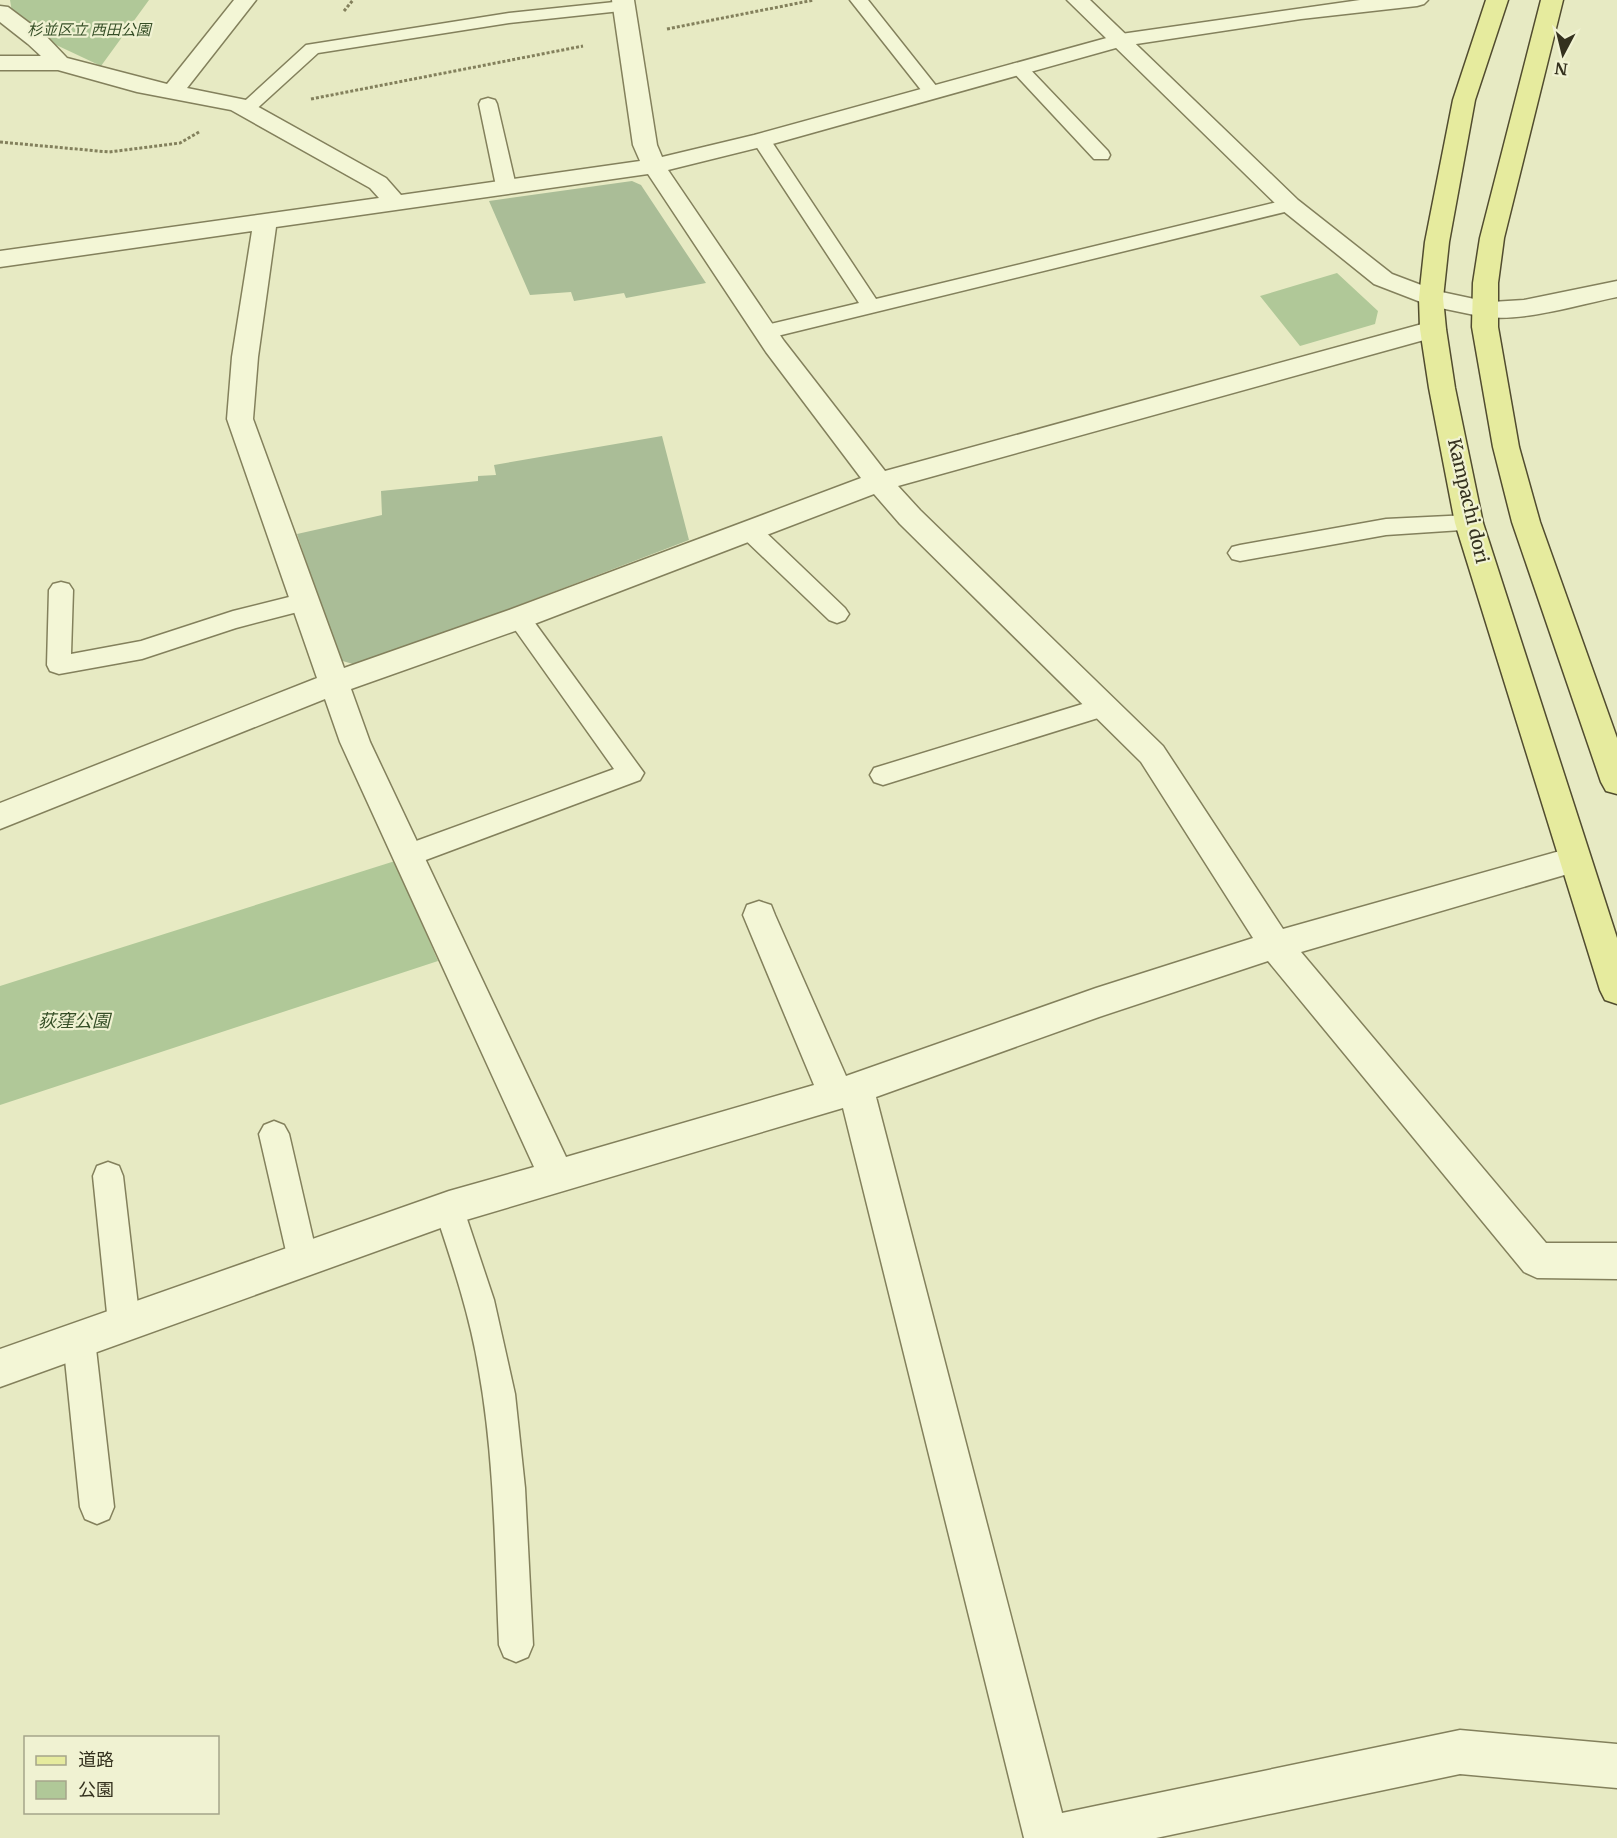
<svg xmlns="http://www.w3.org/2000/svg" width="1617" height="1838" font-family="Merriweather,'Noto Sans JP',serif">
  <rect width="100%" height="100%" fill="#e7eac3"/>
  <path fill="#b0c898" d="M10,0H149L101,66L52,43L12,12Z
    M1337,273L1378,311L1375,324L1300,346L1260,296Z
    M395,861L438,961L0,1105V986Z"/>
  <path fill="#aabd97" d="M632,181L641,185L706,283L626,298L624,293L574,301L571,292L530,295L489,201Z
    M662,436L689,540L360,666L339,660L297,534L382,515L381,491L478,481V476L496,475L494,465Z"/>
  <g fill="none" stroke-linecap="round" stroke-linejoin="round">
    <g stroke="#83805c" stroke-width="3">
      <path id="service" d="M850,0H868L937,87L940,91L937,95H925Z
        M624,1L630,2L633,6L630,10L509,23L318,53L252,113H238L236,109L306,45L509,13Z
        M1019,63L1025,64L1108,151L1110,155L1108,159H1094L1013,72L1010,68L1013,64Z
        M488,98L495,100L497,104L516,186L513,190H499L496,186L479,104L481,100Z
        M761,134L768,136L876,299L1290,199L1297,201L1300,205L1297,209L765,339L758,337L755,332L758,327L859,303L752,140L754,136Z
        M1469,515L1477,517L1480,523L1477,529L1386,535L1240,561L1232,559L1228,553L1232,547L1240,545L1386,519Z
        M749,522L757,524L845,608L849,614L845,620L837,623L829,620L741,536L738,530L741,524Z
        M61,582L69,584L73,590L71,654L141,641L233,611L305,593L313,596L317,602L313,608L236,628L142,659L59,674L50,671L47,665L49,590L53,584Z
        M519,609L527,612L644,773L640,780L415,864L406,867L397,864L393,856L397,848L614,769L511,624L507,618L511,612Z
        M1102,698L1111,700L1114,707L1111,714L883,785L874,782L870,775L874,768Z
        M274,1121L284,1125L289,1134L318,1260L314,1270L303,1274L292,1270L288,1260L259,1134L264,1125Z
        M108,1162L119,1166L123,1176L140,1323L135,1334L124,1338L113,1334L108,1323L93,1176L97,1166Z
        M449,1194L460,1198L494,1300L515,1394L525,1488L533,1645L528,1657L516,1662L504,1657L499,1645C495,1554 495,1461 479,1371C470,1315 452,1262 434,1208L438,1198Z
        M79,1325L90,1329L95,1340L114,1507L109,1519L97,1524L85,1519L80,1507L63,1340L68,1329Z"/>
    </g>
    <g stroke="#83805c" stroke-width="3">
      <path id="minor" d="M234,0H256L187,88L246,100L386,178L401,195L640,161L633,145L612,0H634L657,145L662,157L754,135L1121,34L1360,0H1428L1424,4L1417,6L1301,19L1123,46L769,145L668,170L784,341L885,471L1433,321L1442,323L1446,329L1442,335L898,486L920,510L1163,746L1283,929L1574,847L1585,851L1590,860L1585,869L1301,952L1546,1243H1617V1279L1537,1278L1524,1272L1268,961L1099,1017L876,1097L1062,1813L1460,1730L1617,1744V1788L1460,1774L1156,1838H1024L843,1108L449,1225L0,1387V1349L449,1191L534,1167L340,742L325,699L0,829V803L317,678L227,419L232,357L252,231L0,267V251L379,198L370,188L231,110L137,92L58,70H0V56H41L28,44L0,22V6L8,7L44,34L67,58L167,84ZM648,174L766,352L861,478L509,610L344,668L253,419L258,357L276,227ZM874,494L900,524L1141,762L1253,938L1096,988L846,1076L775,915L771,905L759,901L747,905L743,915L814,1085L566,1157L370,742L351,689L529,626Z
        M1617,281V297C1576,305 1516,325 1475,315L1471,309L1475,303L1524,300Z"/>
    </g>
    <g stroke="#83805c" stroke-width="3">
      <path id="tertiary" d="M1067,0H1090L1298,200L1392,274L1437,291L1493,303L1497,309L1493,315L1484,317L1431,306L1374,284L1282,210Z"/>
    </g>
    <g stroke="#514c2f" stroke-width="3">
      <path id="primary" d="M1486,0H1508L1475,100L1449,242L1443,298L1446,329L1455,388L1483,523L1617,938V1004L1605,1000L1600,990L1455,523L1429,388L1420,329L1419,298L1425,242L1453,100Z
        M1541,0H1563L1504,238L1498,283V327L1519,447L1540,522L1617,738V794L1606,791L1601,782L1512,522L1493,447L1472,327L1473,283L1480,238Z"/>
    </g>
    <path stroke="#83805c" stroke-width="3" stroke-dasharray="3 2" stroke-linecap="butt" d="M344,11L353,0
      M667,29L814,0
      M311,99L583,46
      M0,142L109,152L180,143L199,132"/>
    <use href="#service" fill="#f3f6d6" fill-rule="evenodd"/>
    <use href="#minor" fill="#f3f6d6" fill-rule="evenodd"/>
    <use href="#tertiary" fill="#f3f6d6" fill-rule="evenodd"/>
    <use href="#primary" fill="#e6eb9e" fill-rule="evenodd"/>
  </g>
  <g text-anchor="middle" stroke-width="4.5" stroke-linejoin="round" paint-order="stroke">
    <g font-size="15" font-style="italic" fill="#364f27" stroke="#f0f2d2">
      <text x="89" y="35">杉並区立 西田公園</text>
    </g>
    <g font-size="18" fill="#34311e" stroke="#f0f2d2">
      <text transform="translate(1468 501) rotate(77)" y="6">Kampachi dori</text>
    </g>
    <g font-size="18" font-style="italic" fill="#364f27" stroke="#f0f2d2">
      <text x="74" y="1027">荻窪公園</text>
    </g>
  </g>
  <rect x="24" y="1736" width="195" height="78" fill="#f0f2d2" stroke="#a5a58a" stroke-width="1.5"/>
  <rect x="36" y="1756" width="30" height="9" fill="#e6eb9e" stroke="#a5a58a" stroke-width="1.5"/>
  <text x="78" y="1766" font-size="18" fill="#34311e">道路</text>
  <rect x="36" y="1781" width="30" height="18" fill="#b0c898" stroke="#a5a58a" stroke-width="1.5"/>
  <text x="78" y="1796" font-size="18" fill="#34311e">公園</text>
  <g transform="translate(1563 54) rotate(187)" stroke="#f0f2d2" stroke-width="4.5" paint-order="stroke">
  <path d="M0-4.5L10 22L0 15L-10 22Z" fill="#34311e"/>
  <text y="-9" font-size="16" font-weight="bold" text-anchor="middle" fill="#34311e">N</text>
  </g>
</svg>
